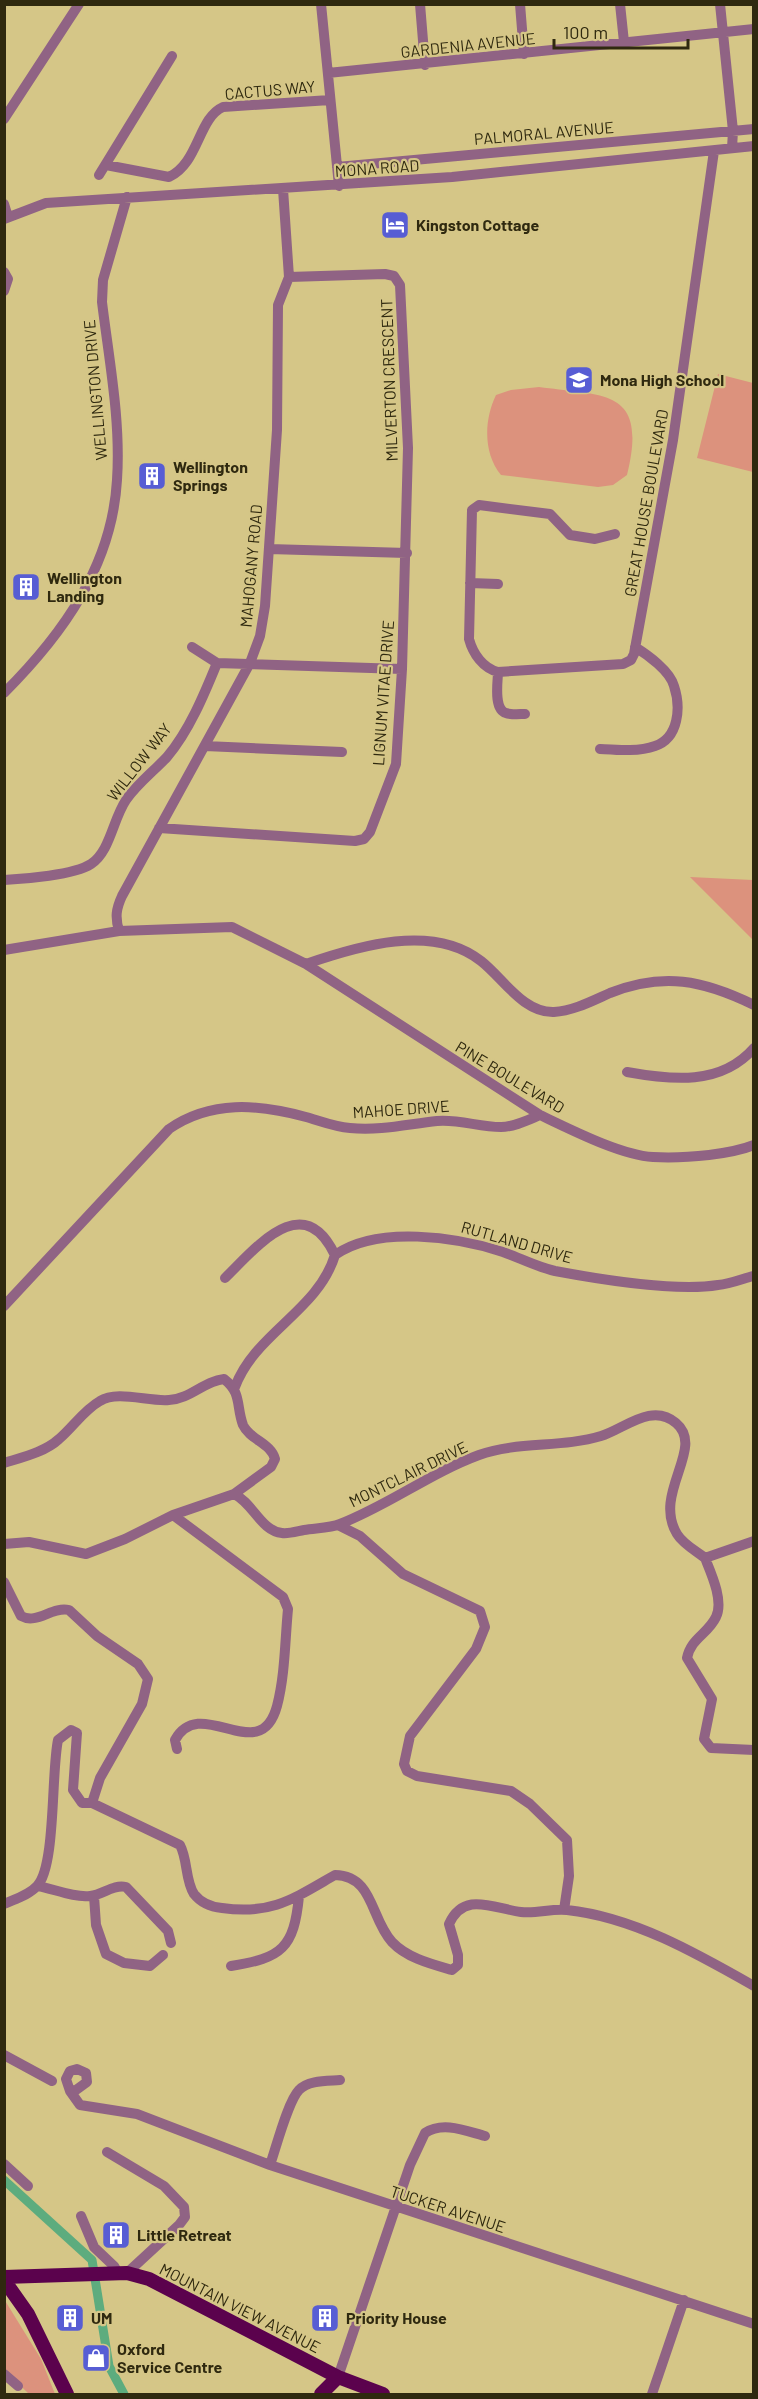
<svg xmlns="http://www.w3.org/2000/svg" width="758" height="2399" font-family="Barlow,sans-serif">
  <rect width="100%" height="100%" fill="#d5c687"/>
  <path fill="#dc927d" d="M718,374L753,383V472L697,458Z
    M539,387C606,396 648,389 627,475L613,485L598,487L501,475C483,453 484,420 496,395L511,390Z
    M690,877L753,880V940Z
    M4,2299L41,2359L55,2394H29L5,2371Z"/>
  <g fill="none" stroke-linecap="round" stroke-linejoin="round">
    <path stroke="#5dac7e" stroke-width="9" d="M4,2180L92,2260L109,2366L124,2394"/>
    <path stroke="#906384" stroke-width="10" d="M321,4L339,186
      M420,4L425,65
      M520,4L524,54
      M620,4L624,42
      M720,4L733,131L732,148
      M328,73L754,29
      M4,119L79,4
      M106,165L169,177C199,163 198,118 223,107L330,100
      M337,167L754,129
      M99,175L172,56
      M283,189L289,277
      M4,204L8,217
      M4,219L46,203L452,177L754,146
      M4,272L8,279L4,291
      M615,534L595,539L570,535L550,514L479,505L472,510L469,639C473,654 483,668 498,672L623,664L631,660L634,654L673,440L714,151
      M269,549L407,553
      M470,583L498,584
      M192,647L217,663L402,669
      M498,672C498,681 493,709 506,713C511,715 520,714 525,714
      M4,693C63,634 112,566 117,480C121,421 109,360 102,302L103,280L127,197
      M205,746L342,752
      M600,749C617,750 638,752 655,746C679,738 681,707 674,686C670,671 648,655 635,647
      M159,828L355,841L364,839L370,832L396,764L402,669L408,448L400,285L394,276L385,274L289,277
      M4,880C25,879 74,875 91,864C110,852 113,819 126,800C137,784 154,771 167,757C189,731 204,695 217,663
      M119,931C115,917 116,909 122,896L250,663L260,636L265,606L277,430L278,305L289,277
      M4,950L119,931L232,927L306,964L540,1115C570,1129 620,1155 653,1157C671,1158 691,1157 709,1155C725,1153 739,1151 754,1145
      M306,964C358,946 433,923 481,961C503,978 523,1013 554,1012C573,1011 592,1001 610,993C663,972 703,980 754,1005
      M627,1072C671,1080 721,1086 754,1048
      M225,1278C256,1248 303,1188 335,1255
      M4,1306L169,1129C211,1100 258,1104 306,1117C320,1121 335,1127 350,1128C380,1131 408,1124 437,1121C459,1119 479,1127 501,1127C514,1127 528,1120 540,1115
      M235,1387C255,1333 318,1311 335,1255C377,1225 457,1237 503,1252C520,1258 537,1267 555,1271C598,1279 676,1292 718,1285C730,1284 742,1279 753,1276
      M4,1463C23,1457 45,1452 59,1439C73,1427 84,1410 100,1401C117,1390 149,1402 169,1400C190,1399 204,1381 224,1379C242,1393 236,1406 243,1425C250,1440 271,1443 275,1459L271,1467L234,1494
      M173,1515L283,1597L288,1609C285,1640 285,1676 277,1706C260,1769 201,1693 175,1740L177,1749
      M338,1525L360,1536L403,1574L480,1611L485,1627L476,1649L410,1736L404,1764L407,1771L417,1776L511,1791L530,1804L567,1840L569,1876L564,1910
      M4,1544L29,1542L86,1554L125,1539L173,1515L234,1494C253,1503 261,1531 282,1533C289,1534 298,1531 304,1530C316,1528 330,1528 340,1524C389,1505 430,1473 479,1455C517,1441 562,1448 601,1436C624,1429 652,1402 676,1423C706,1448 652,1493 677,1534C683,1544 696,1551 705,1558L754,1541
      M705,1558C711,1573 724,1601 716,1617C708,1634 691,1638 687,1658L712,1699L704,1739L711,1748L754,1750
      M4,1582L21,1616C37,1625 52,1606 69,1610L97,1636L138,1664L148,1679L142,1704L100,1778L92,1803H82L73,1790L77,1733L71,1730L58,1740C51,1773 56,1867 37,1886C29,1895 15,1899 4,1904
      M92,1803L180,1845C188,1860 185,1880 194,1894C201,1903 212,1907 222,1908C272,1915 293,1899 335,1875C374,1876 370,1918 392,1942C407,1958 431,1964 452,1970L458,1965V1955L449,1924C464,1891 492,1908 521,1912C537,1914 552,1908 567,1910C633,1917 696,1953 754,1986
      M38,1886C54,1889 74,1898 90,1896C103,1895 113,1884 126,1887L168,1931L171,1943
      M94,1896L96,1925L106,1954L124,1963L150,1966L163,1955
      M231,1966C282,1958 294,1948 299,1896
      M4,2055L52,2081
      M70,2091L76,2090L87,2082L86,2073L77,2069L70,2071L66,2079L70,2091L80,2105L137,2114L270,2165L754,2324
      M107,2152L164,2186L184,2207L185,2217L179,2225L127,2273
      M4,2164L28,2186
      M270,2165C276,2148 288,2101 299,2090C308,2080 327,2081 340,2080
      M81,2216L94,2247L114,2266L118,2273
      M4,2374L18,2386
      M338,2377L410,2165L425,2133C443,2121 466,2131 485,2136
      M652,2394L684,2300"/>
    <path stroke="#5b024d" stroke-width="14" d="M4,2277L127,2273L149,2279L338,2377L383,2394
      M4,2280L28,2314L67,2394
      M321,2394L338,2377"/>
  </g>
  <defs>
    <g id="hotel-square" transform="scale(1.5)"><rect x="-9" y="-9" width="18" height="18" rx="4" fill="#575dd4" stroke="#d5c687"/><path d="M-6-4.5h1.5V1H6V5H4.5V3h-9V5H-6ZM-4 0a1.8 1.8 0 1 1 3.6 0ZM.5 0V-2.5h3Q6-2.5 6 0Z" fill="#fff"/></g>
    <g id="school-square" transform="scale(1.5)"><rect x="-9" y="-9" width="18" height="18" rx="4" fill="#575dd4" stroke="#d5c687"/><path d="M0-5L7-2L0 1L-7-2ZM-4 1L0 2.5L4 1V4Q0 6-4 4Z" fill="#fff"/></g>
    <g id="building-square" transform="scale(1.5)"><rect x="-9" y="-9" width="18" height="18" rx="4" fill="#575dd4" stroke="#d5c687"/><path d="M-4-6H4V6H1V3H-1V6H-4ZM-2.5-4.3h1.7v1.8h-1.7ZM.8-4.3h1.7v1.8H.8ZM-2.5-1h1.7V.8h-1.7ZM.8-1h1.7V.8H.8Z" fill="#fff"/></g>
    <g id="shop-square" transform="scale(1.5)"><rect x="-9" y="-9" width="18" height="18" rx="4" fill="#575dd4" stroke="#d5c687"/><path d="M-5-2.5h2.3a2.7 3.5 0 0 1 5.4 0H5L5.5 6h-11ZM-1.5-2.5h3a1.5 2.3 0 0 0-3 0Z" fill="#fff"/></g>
  </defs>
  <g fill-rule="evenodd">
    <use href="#hotel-square" x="395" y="225"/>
    <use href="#school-square" x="579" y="380"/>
    <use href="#building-square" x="152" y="476"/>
    <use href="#building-square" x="26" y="587"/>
    <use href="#building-square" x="116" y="2235"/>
    <use href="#building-square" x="70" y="2318"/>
    <use href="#building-square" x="325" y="2318"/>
    <use href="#shop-square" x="96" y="2358"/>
  </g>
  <g text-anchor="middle" stroke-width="4.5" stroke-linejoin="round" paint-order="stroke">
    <g font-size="16" fill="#2f290f" stroke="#d5c687">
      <text transform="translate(468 45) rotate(-6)" y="6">GARDENIA AVENUE</text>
      <text transform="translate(270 90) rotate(-5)" y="6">CACTUS WAY</text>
      <text transform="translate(544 133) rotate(-5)" y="6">PALMORAL AVENUE</text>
      <text transform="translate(377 168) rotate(-4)" y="6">MONA ROAD</text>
      <text transform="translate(389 380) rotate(-92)" y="6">MILVERTON CRESCENT</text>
      <text transform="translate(95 390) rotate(-95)" y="6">WELLINGTON DRIVE</text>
      <text transform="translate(646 503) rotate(-80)" y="6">GREAT HOUSE BOULEVARD</text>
      <text transform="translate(251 566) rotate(-85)" y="6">MAHOGANY ROAD</text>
      <text transform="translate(383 693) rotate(-86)" y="6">LIGNUM VITAE DRIVE</text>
      <text transform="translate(139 762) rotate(-52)" y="6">WILLOW WAY</text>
      <text transform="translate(510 1077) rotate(31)" y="6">PINE BOULEVARD</text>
      <text transform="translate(401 1109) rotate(-4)" y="6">MAHOE DRIVE</text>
      <text transform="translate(517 1242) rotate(16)" y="6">RUTLAND DRIVE</text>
      <text transform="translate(408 1474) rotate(-26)" y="6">MONTCLAIR DRIVE</text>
      <text transform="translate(448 2209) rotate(18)" y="6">TUCKER AVENUE</text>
      <text transform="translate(240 2308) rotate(27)" y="6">MOUNTAIN VIEW AVENUE</text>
    </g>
    <g font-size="16" font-weight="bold" fill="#2f290f" stroke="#d5c687" text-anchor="start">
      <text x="416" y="231">Kingston Cottage</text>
      <text x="600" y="386">Mona High School</text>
      <text x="173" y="473">Wellington<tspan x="173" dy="18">Springs</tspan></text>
      <text x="47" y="584">Wellington<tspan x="47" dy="18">Landing</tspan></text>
      <text x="137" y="2241">Little Retreat</text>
      <text x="91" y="2324">UM</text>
      <text x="346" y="2324">Priority House</text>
      <text x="117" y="2355">Oxford<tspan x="117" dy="18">Service Centre</tspan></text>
    </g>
  </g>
  <rect width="758" height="2399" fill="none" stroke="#2f290f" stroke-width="12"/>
  <path d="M554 39v9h134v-9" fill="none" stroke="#2f290f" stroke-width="3"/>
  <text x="563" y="39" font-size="18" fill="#2f290f" stroke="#d5c687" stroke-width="4.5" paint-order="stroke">100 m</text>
</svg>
